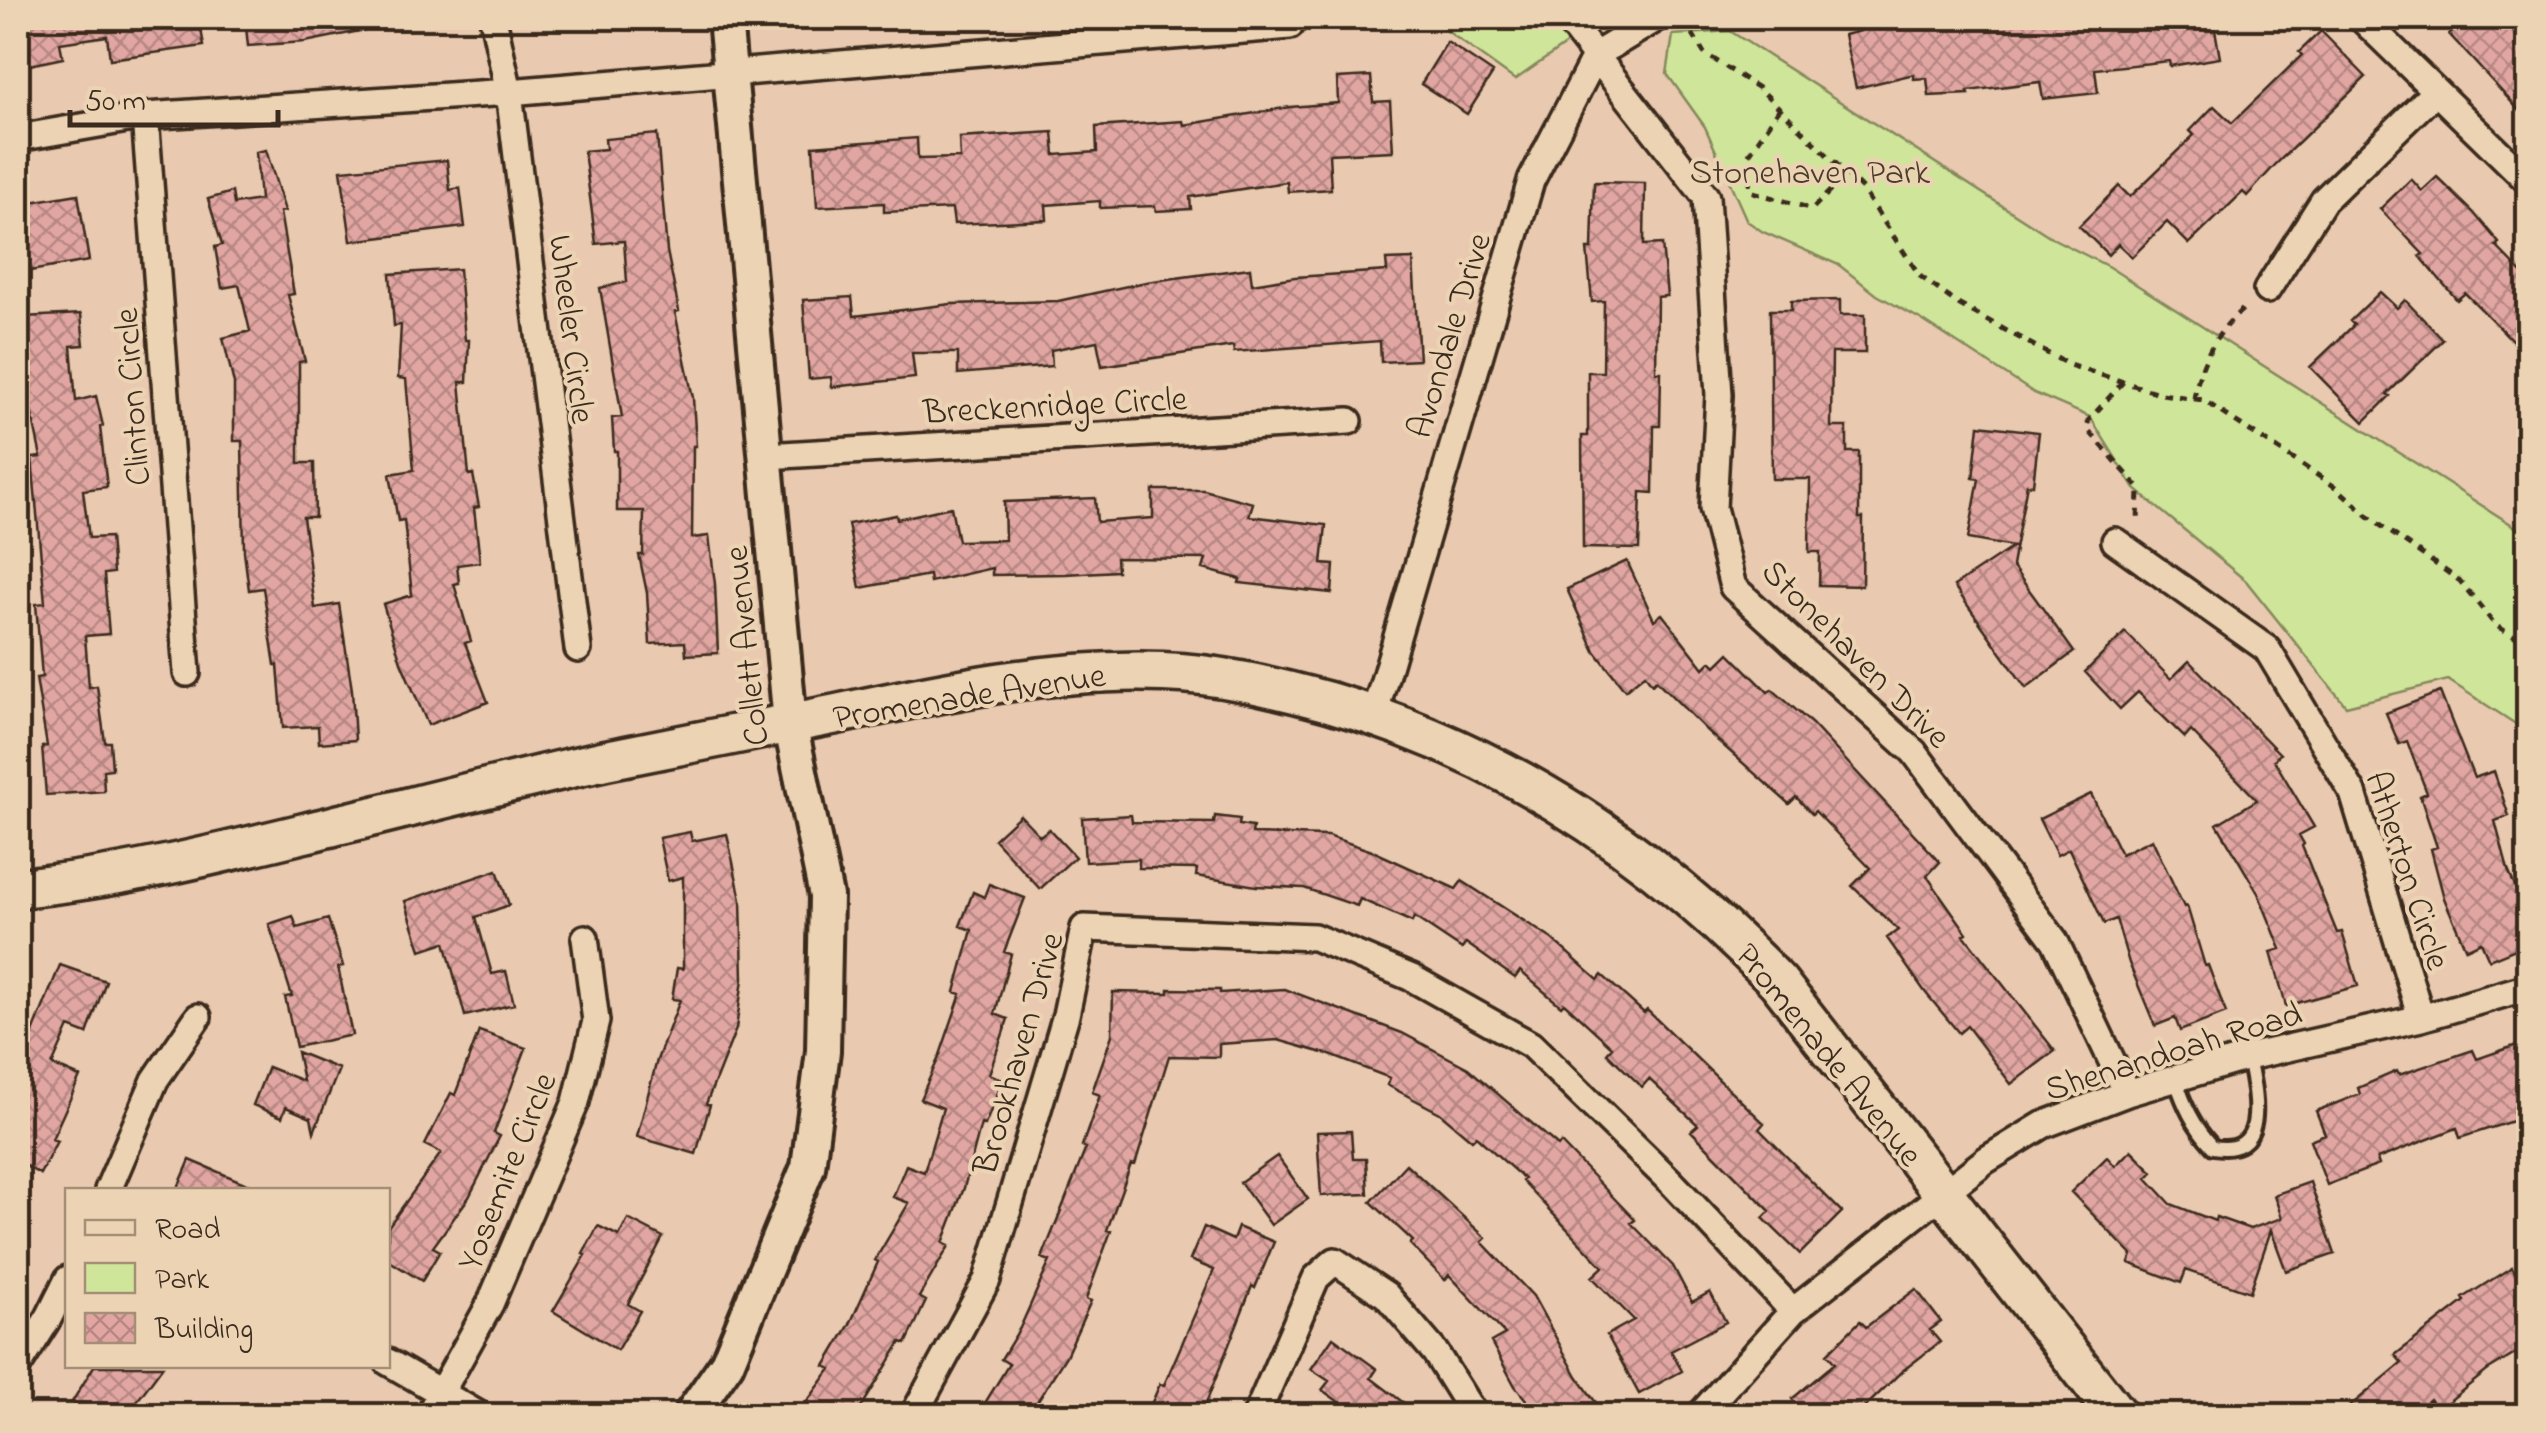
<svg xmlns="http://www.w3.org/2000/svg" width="2546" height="1433" font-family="'Indie Flower',sans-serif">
  <defs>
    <pattern id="building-cross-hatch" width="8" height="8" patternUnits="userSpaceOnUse" patternTransform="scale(2.5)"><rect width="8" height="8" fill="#e1a6a2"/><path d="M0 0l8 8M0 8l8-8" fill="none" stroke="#b88783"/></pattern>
  </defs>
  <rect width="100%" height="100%" fill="#e9cab0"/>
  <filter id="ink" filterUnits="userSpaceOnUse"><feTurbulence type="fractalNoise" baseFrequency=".01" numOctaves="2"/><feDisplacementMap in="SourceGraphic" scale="20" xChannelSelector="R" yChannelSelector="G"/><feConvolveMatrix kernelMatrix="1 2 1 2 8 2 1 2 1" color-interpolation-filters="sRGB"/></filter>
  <g filter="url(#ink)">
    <path fill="#cfe59a" stroke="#85885c" stroke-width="2.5" d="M1429,18H1546L1569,42L1515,80Z
      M1730,31L2054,239L2109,267L2528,535V732L2448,680L2346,706L2246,581L2135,489L2090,417L2034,393L1922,320L1877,295L1839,265L1763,232L1747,221L1705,127L1667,74L1673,35Z"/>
    <path fill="url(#building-cross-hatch)" stroke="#3b2a1e" stroke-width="2.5" d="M23,18H199L204,46L110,59L107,36L60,43L63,58L25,66L18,36L27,34Z
      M245,18H374L375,28L305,42L248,46Z
      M1885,18H2213L2220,58L2170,66L2169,61L2095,69L2098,93L2043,99L2040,82L1968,91L1969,94L1929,96L1927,78L1914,79V74L1856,88L1844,35L1860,31L1858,24Z
      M2466,18H2528V120L2449,34Z
      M2321,31L2366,77L2276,164L2247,196L2243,192L2189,244L2167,222L2132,257L2118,244L2108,255L2079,226L2119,186L2130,197L2194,135L2190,131L2214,106L2232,123L2302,55L2299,52Z
      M1447,42L1493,73L1467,114L1421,84Z
      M1371,76L1373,102L1390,101L1393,151L1329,154L1331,189L1288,192L1287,182L1190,197L1191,209L1156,211L1155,206L1100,208V201L1046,205L1047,220L954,224L952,209L884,212V203L817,207L813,146L917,138L918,159L960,158L959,138L1053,132L1055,155L1097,152L1096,127L1183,121L1184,125L1290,107L1338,103L1337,78Z
      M657,134L667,251L679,311L675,312L693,398L696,446H693L692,538L709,536L715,584L718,653L686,655L685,642L650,644L647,593L639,555H643L644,511H617V451H614L612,418L622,417L600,288L627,282L624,241L596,244L584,151L606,149L605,139Z
      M266,150L285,211L280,212L294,294L288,295L305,361L299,362V463H314L315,517H303L315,608L339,604L352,690L355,740L319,743L318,726L283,728L278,665H275L263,588L249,590L244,552L242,441H234V384L223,338L250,331L239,285L222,288L215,247L222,245L208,199L232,192L234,204L260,200L256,152Z
      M447,160L450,190L460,188L465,227L351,241L341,170Z
      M2437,177L2473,212L2499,243L2496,246L2528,279V356L2465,293L2457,300L2420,256L2423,254L2380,209L2411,179L2422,191Z
      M1594,182L1645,183L1644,245L1662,244L1667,296L1657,297L1656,372H1661L1660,426H1654L1653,493L1641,492L1639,549L1583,548L1582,436H1588V372H1603L1604,301L1592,302L1587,249H1592Z
      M78,194L89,261L18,273V204Z
      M1413,259L1419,360L1381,362L1380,341L1234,352L1233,346L1102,366L1097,341L1051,350L1052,366L958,374V353H912L915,378L832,387L831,377L809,379L803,300L852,297L854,316L951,304L1058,301L1146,282L1250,268L1252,284L1295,277L1387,271L1386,260Z
      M459,269L465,340H469L467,382H460L469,475L473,474L479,507L474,508L480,562L457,565L459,583L454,584L471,641L465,643L488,702L428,725L401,662L383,604L412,595L404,520L398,521L390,474L414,470L406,379L398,378L401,325L394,326L390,274Z
      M2380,292L2397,308L2405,300L2443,340L2387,394L2390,396L2364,422L2310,367L2354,325L2350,321Z
      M1840,300V315H1865V353H1832L1831,427H1847V452H1859V518H1863L1862,586L1819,585L1820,552H1809L1810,479H1772L1770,310H1791V301Z
      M81,314L84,345L71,346L76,401L96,396L103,426L100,427L107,487L83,490L89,538L110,537L113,573L104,574L109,634L85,636L89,687L97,686L105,742H110L112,769L103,770L104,791L46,795L42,747L47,746L36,678L42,677L36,604L45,603L32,458L41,457L23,372H18V351H25L23,317Z
      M1979,425L2039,432L2033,485L2027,484L2012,566L2074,652L2026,688L1954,586L2013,547L1968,539L1979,479L1973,478Z
      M1153,490H1204L1253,503L1249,516L1326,525L1322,564L1334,565L1332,593L1239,583L1240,579L1203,569L1206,559L1116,558L1117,571L1065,574L992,575V568L930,582L929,575L860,588L848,524L896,515L897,519L951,507L958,541L1005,540L1004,502L1095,498L1097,522L1153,518Z
      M1627,561L1654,620L1662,614L1704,668L1711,661L1716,666L1729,653L1768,692L1772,689L1812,724L1940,862L1927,876L1967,933L1964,935L2055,1051L2011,1084L1967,1026L1959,1033L1925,992L1887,938L1898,930L1852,886L1870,868L1815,811L1812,814L1796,797L1789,804L1707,731L1656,680L1652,684L1645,674L1625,690L1595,651L1567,589Z
      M2125,632L2171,679L2189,661L2280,754L2274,760L2314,827L2299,835L2304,844L2302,846L2337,933L2342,932L2358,986L2286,1006L2271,952L2281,949L2258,893L2217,824L2257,800L2191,731L2185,738L2138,692L2120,709L2085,672Z
      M2440,692L2474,778L2494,771L2509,816L2495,821L2508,870L2528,917V944L2489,960L2481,942L2466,949L2444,898L2431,849L2437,847L2420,796L2427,793L2407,741L2399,744L2386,713Z
      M2091,794L2121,854L2152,839L2184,907L2187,906L2205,966L2208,965L2226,1013L2180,1031L2175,1018L2155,1026L2129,963L2116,919L2104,924L2069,849L2057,855L2039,819Z
      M1020,815L1040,836L1049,829L1075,857L1040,889L994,839Z
      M1131,815L1132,822L1214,823L1215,816L1240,819L1239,825L1253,827L1252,834L1328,836L1375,852L1456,889L1462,881L1552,939L1598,980L1602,975L1644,1013L1647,1010L1764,1123L1759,1129L1842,1212L1800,1254L1763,1218L1770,1211L1691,1131L1698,1125L1649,1079L1642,1087L1607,1053L1612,1047L1564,1003L1561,1006L1520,971L1515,978L1466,943L1462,949L1414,917L1412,922L1360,899L1357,906L1304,888L1256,886L1196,876L1197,869L1139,868V859L1085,862L1082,818Z
      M690,832L692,841L727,834L741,900L743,979L736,1029L706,1104L710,1105L696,1154L637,1137L657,1060L680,1000L672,999L677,968L683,969V877L668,881L659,838Z
      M497,870L509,905L476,917L492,974L506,971L514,1004L465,1016L445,942L421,950L405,901Z
      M989,884L1025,898L1004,952L1011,954L995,1014L1008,1019L989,1074L1003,1080L985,1125L981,1124L964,1188L943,1243L949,1246L919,1297L926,1301L906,1344L901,1342L856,1416H822L806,1403L831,1369L825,1366L850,1324L878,1262L875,1260L909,1203L893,1197L906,1165L924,1172L943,1108L920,1099L940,1055L961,994L955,992L972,930L960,926L973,892L984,897Z
      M293,916L297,928L328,919L343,966L338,967L352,1035L296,1047L285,997L292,996L269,924Z
      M60,965L106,981L87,1034L69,1027L52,1065L80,1077L52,1139L57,1141L40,1174L18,1162V1070Z
      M1169,989L1220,990V993L1285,989L1402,1033L1468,1068L1558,1146L1561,1143L1635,1220L1631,1223L1673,1266L1692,1302L1710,1292L1726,1322L1671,1351L1682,1371L1639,1394L1607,1335L1634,1320L1592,1277L1603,1267L1522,1181L1524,1179L1476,1136L1472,1140L1440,1113L1387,1085L1390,1078L1330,1055L1278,1040L1219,1044V1057L1169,1056L1135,1165L1131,1164L1107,1230L1111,1231L1086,1299L1091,1301L1066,1356L1028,1416H977L1009,1364L1001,1359L1020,1328L1050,1261L1042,1258L1086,1148L1082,1146L1100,1095L1092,1092L1112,1035L1113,992L1169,993Z
      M479,1031L526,1048L494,1133L500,1136L469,1197L433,1247L440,1251L422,1281L388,1260V1227L441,1153L425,1145L451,1093L455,1095Z
      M2528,1041V1116L2460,1138L2457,1128L2377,1159L2379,1165L2327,1185L2310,1140L2325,1134L2316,1111L2360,1094L2358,1088L2397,1071L2399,1075L2473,1050L2477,1059Z
      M297,1052L339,1069L314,1132L311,1118L286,1107L282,1117L253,1105L268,1067L303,1081Z
      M1351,1131L1353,1159H1366L1368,1194L1321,1196L1317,1132Z
      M2131,1150L2153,1172L2147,1178L2171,1204L2215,1221L2216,1217L2250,1229L2282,1218L2274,1195L2310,1182L2335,1254L2286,1271L2271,1230L2250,1292L2186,1270L2181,1283L2129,1263L2132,1255L2071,1192L2107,1157L2115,1166Z
      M1277,1156L1308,1199L1271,1225L1240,1182Z
      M190,1160L261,1190H177Z
      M1406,1164L1486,1238L1482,1242L1533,1296L1577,1376L1599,1407L1586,1416H1539L1515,1386L1491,1342L1505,1334L1449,1275L1445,1280L1410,1244L1413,1241L1371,1202Z
      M628,1219L663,1237L628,1304L640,1311L617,1350L553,1311L586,1255L583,1254L598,1226L619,1236Z
      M1204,1227L1233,1240L1238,1227L1274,1242L1255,1288L1252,1286L1201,1416H1146L1160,1384L1164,1385L1214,1270L1190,1260Z
      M2512,1267L2528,1294V1346L2487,1371L2438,1410L2430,1399L2410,1416H2338L2402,1363L2395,1355L2465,1301L2463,1298Z
      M1916,1289L1941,1322L1930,1330L1940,1342L1901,1372L1856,1416H1806L1792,1399L1835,1363L1827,1354L1860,1321L1866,1327Z
      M1333,1337L1377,1369L1371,1378L1421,1416H1359L1322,1390L1329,1381L1311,1369Z
      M94,1366H163L126,1416H94L72,1402Z"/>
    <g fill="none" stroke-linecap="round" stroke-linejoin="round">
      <g stroke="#3b2a1e" stroke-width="20">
        <path id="service" d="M2175,1078C2184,1105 2193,1125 2213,1147C2272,1157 2254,1090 2248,1057"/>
      </g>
      <g stroke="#3b2a1e" stroke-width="32">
        <path id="minor" d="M493,18L509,92L578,649
          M1566,18L1706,197L1719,395L1713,508L1733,587L1914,752L2055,941L2127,1093
          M2361,18L2528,181
          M145,116L187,673
          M18,138L145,116L509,92L1290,26
          M2267,290L2324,200L2436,91
          M766,456L1349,421
          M2115,541L2267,649L2353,793L2421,1018
          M1374,715L1531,181L1596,55L1657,18
          M108,1190L155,1080L198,1017
          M388,1362L481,1416
          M18,1366L49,1317L68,1279
          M428,1416L490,1304L576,1102L596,1021L585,938
          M913,1416L987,1280L1066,1015L1084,928L1314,937L1412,978L1531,1045L1673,1184L1793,1311
          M1256,1416L1316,1278L1335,1261L1386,1295L1435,1352L1475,1416
          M1699,1416L1793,1311L1986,1160L2043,1125L2127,1093L2248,1057L2421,1018L2528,987"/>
      </g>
      <g stroke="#3b2a1e" stroke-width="40">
        <path id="tertiary" d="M690,1416L727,1363L808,1167L823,1051L826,896L790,723L725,18"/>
      </g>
      <g stroke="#3b2a1e" stroke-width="45">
        <path id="secondary" d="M18,888C129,878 241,848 350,822C435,801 520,779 606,760C683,744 760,730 837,714C944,691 1053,668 1163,672C1220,674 1274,687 1329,702C1504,752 1653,852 1778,982L2118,1416"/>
      </g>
      <path stroke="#3b2a1e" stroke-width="5" stroke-dasharray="8 8" stroke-linecap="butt" d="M1684,20L1704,53L1760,89L1862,189L1920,276L1958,304L2069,365L2162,394L2203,400L2337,488L2373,520L2460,581L2496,626L2528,643
        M1780,108L1747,157L1750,191L1812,209L1847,174
        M2123,382L2088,421L2089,431L2139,488L2138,524
        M2194,399C2200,361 2218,328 2248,305"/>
      <use href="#service" stroke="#ebd3b3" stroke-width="12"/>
      <use href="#minor" stroke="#ebd3b3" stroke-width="25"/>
      <use href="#tertiary" stroke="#ebd3b3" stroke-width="32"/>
      <use href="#secondary" stroke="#ebd3b3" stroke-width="38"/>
    </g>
  </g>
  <g text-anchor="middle" stroke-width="8" stroke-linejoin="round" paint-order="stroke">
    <g font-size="35" fill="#4a3d2a" stroke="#ebd3b3">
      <text x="1810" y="183">Stonehaven Park</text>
    </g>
    <g font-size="35" fill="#3b2a1e" stroke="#ebd3b3">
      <text transform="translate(573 329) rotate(83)" y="12">Wheeler Circle</text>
      <text transform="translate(1448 335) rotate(-73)" y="12">Avondale Drive</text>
      <text transform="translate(131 397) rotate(-94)" y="12">Clinton Circle</text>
      <text transform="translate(1055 404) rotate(-3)" y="12">Breckenridge Circle</text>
      <text transform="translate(745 646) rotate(-96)" y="12">Collett Avenue</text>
      <text transform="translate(1857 653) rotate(45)" y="12">Stonehaven Drive</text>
      <text transform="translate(969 695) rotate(-9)" y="12">Promenade Avenue</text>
      <text transform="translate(2409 870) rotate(72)" y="12">Atherton Circle</text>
      <text transform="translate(2173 1050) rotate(-17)" y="12">Shenandoah Road</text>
      <text transform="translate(1017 1053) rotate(-74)" y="12">Brookhaven Drive</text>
      <text transform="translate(1830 1054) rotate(51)" y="12">Promenade Avenue</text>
      <text transform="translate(506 1171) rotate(-68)" y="12">Yosemite Circle</text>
    </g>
  </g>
  <rect width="2546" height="1433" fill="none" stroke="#ebd3b3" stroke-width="60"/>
  <rect x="30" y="30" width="2486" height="1373" fill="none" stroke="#3b2a1e" stroke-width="4" filter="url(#ink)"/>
  <rect x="65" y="1188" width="325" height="180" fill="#ebd3b3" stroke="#a58f77" stroke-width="2.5"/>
  <rect x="85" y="1220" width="50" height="15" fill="#ebd3b3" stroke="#a58f77" stroke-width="2.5"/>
  <text x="155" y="1238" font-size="30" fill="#3b2a1e">Road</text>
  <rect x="85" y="1263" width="50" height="30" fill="#cfe59a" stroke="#a58f77" stroke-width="2.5"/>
  <text x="155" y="1288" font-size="30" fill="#3b2a1e">Park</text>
  <rect x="85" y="1313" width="50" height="30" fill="url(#building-cross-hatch)" stroke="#a58f77" stroke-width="2.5"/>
  <text x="155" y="1338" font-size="30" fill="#3b2a1e">Building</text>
  <path d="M70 110v15h208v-15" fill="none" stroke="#3b2a1e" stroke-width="5"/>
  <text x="85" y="110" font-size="30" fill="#3b2a1e" stroke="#ebd3b3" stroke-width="8" paint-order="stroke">50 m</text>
</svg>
